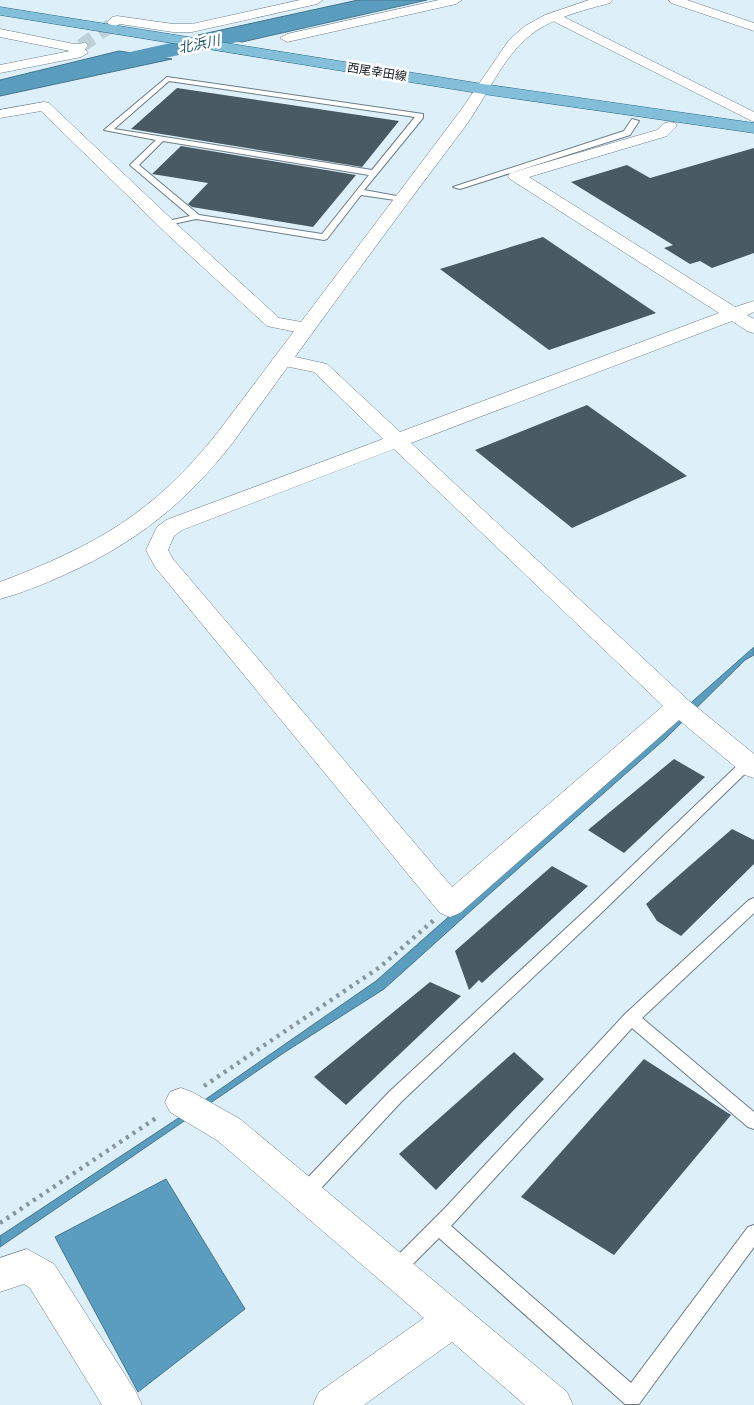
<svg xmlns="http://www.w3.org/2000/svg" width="754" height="1405" font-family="Lato,'Noto Sans JP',sans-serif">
  <rect width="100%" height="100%" fill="#ddf0fa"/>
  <path fill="#5a9dbe" stroke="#45758e" d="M358,0H427L242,42L198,35Z
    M119,51L172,59L0,96V80Z
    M754,647V655L745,660L665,739L494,890L384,989L285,1052L0,1247V1236L180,1117L376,981Z
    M166,1179L245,1309L138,1392L55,1237Z"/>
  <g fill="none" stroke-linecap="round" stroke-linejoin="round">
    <path fill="#5a9dbe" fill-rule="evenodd" d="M278,19L286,21L289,26L286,31L0,95V81Z"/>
  </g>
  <path fill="#4a5a63" d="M177,88L399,121L362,167L131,129Z
    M181,146L356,175L313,227L192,207L188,204L208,183L152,174Z
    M754,148V253L712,268L700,261L690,264L664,248L673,245L571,182L627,165L650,178Z
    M543,237L656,313L549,350L440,269Z
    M587,405L687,476L572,528L475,450Z
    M674,759L705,777L624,853L588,830Z
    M732,829L754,840V864L681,936L657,921L646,904Z
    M552,866L588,886L482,983L479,980L469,990L455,951Z
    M430,982L461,996L346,1105L314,1077Z
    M514,1052L544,1079L436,1190L399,1154Z
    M644,1059L731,1115L614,1255L521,1197Z"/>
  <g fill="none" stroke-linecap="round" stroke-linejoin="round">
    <path stroke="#bfd0d9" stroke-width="14" stroke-dasharray="14 8" stroke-linecap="butt" d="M81,46L114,23"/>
    <g stroke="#6c7d85" stroke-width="2">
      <path id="service" d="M167,77L423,114V118L364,190L402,197L406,199L402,201L361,195L327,239L324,240L196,219L164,226V222L190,216L130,165L156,140L104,130ZM169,81L415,117L372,170L114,129ZM163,141L369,175L322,234L199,215L139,165Z
        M632,119L639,121L630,135L460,189L453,187L624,131Z
        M748,758L754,762L753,766L598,916L401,1102L311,1199L305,1201L299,1199L297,1193L299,1187L389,1092L588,908L743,760Z
        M754,898V913L642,1018L754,1112V1129L748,1127L632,1028L451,1226L631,1383L748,1227L754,1225V1247L639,1404H625L439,1238L401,1276L395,1279L389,1276L386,1270L389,1264L446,1207L625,1014L749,900Z"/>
    </g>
    <g stroke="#6c7d85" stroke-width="1">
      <path id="minor" d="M300,0H323L317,4L192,32H173L120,24L114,27L107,23L112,17L117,16L173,24H192Z
        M439,0H462L456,4L287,42L280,38L287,34Z
        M669,0H687L754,23V31L671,3Z
        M554,12L754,112V122L549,19L547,16Z
        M0,29L74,44L86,43L88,46L85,49L88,53L81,57L0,73V65L70,51L0,37Z
        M44,102L49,103L181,228L279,318L313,324L315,328L313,332L306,334L267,326L169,236L41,111L0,118V110Z
        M670,122L675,123L677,126L667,136L529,177L735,307L754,301V312L747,315L754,319V333L747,331L732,321L411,443L688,700L754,754V778L745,775L679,720L460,913L450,917L440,913L155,567L146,550L157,527L166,520L383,439L314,372L275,364L272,360L275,356L282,354L327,364L400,432L719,313L510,179L508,176L510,173L657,130L665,123ZM394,449L663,706L452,887L173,559L168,550L174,536L182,530Z
        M181,1088L192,1092L240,1119L567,1392L573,1405H525L452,1342L364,1405H313L319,1392L424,1318L218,1141L170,1112L165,1102L170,1092Z
        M27,1249L54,1264L136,1392L142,1405H102L30,1288L24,1284L0,1292V1258Z"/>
    </g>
    <g stroke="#6c7d85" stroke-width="1">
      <path id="tertiary" d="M589,0H612L610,3C581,11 550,18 527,38C501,60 485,100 464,128C386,231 310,336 234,441C186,503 136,543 64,575C44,584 22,593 0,599V582C95,546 154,513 218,432L461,110L509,40L525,26L545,15Z"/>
    </g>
    <g stroke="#266a86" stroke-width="1">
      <path id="primary" d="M0,7L483,84L754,123V133L483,94L0,15Z"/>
    </g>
    <path stroke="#88959d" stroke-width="4.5" stroke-dasharray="3 5" stroke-linecap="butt" d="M204,1086L380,967L434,920
      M0,1223L159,1116"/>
    <use href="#service" fill="#fff" fill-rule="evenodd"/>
    <use href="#minor" fill="#fff" fill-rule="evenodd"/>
    <use href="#tertiary" fill="#fff" fill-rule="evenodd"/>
    <use href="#primary" fill="#83bfd9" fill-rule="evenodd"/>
  </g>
  <g text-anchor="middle" stroke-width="5" stroke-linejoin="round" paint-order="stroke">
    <g font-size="12" fill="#13191d" stroke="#fff">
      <text transform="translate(377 72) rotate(9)" y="4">西尾幸田線</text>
    </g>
    <g font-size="14" font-style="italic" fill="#245971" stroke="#fff">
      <text transform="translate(199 44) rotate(-12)" y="5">北浜川</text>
    </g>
  </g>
</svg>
